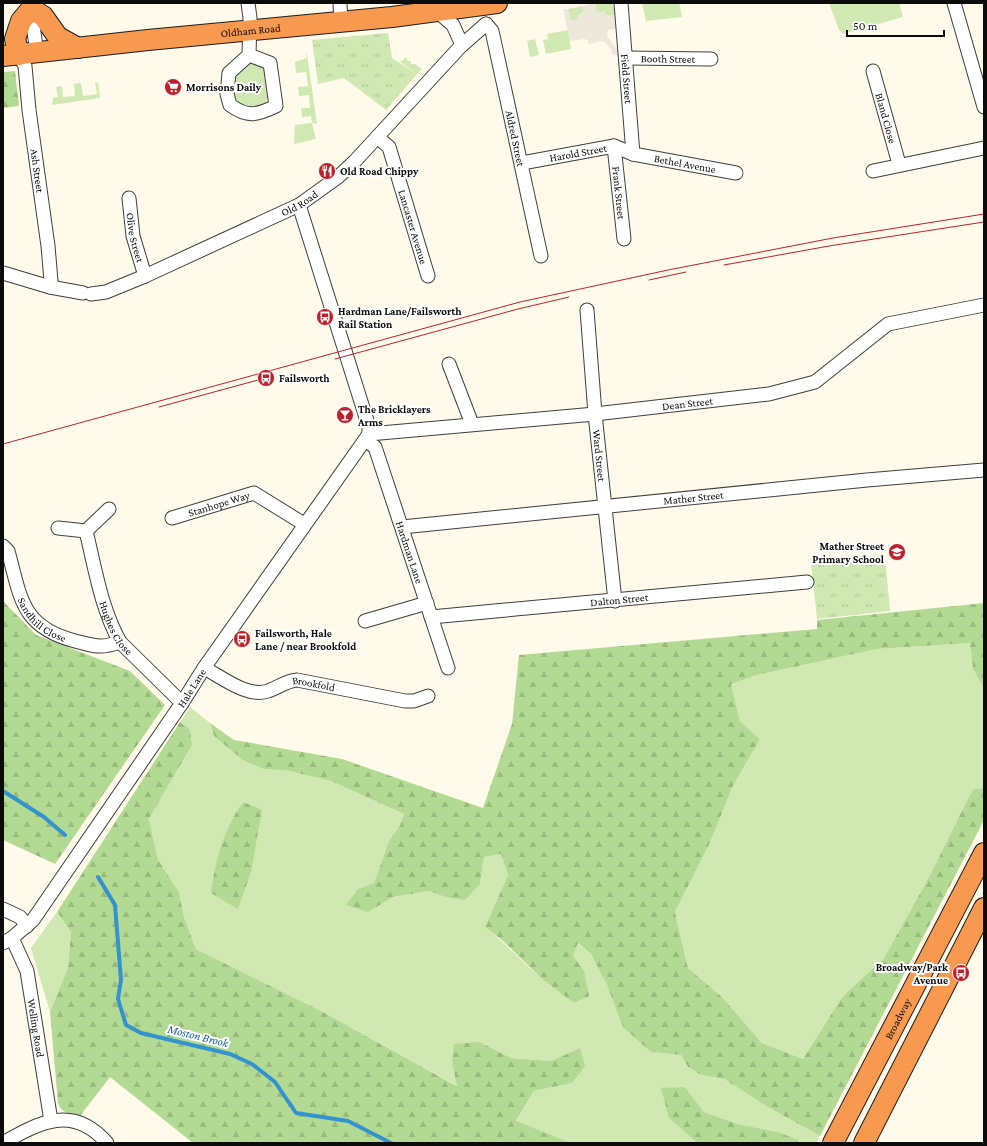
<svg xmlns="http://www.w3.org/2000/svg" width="987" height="1146" font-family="'Crimson Pro',serif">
  <defs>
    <pattern id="forest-firs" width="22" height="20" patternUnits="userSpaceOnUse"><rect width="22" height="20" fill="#b3da92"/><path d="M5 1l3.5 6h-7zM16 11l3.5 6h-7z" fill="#99ba7d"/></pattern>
    <pattern id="park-tufts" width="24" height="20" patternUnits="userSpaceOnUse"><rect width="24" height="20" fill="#d0e9b3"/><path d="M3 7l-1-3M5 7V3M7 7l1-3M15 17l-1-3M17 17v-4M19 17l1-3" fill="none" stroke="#b1c699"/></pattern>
  </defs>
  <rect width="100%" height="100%" fill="#fffae9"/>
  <path fill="#d0e9b3" d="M595,3H612L616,15L608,16L603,11L602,13L596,11Z
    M642,3H679L682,17L646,21Z
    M829,3H899L903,17L843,34L839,30Z
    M583,6L584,11L579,15L576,20L570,21L568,9Z
    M568,30L571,49L546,54L543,40L548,39L547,34Z
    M535,39L539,55L530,57L527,41Z
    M306,54H307L317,124L312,123L316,139L294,144L295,125L312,123L311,116L302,117L301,108H310L309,95L299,96L298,87L308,86L306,72L296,73L295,62L307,58Z
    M404,58H407V61H411V64H415L422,69L417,74L399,61L404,60Z
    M244,62H253L266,70L270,95L263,106L248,110C225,94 230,82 244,62Z
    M98,82L100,98L52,105L53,98L58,97L56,87L62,86L63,97L75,96L74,84L81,83L83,96L97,94L95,83Z
    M971,643L973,669L984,689V788L973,789L928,879L884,958L842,997L803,1059L762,1043L723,998L688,968L675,912L709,845L733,786L760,739L740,721L731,684L757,675L877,649Z
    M190,707L210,723L214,736L264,769L289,771L331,781L404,814L400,825L389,841L374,883L358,889L368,912L393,897L429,891L445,897L480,884L484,857L501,854L508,875L485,927C505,943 522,962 541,978L584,971L573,955L577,943L591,954L607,985L651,1052L681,1055L688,1067L701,1075L724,1079L766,1106L820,1136L816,1143H800L778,1132L738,1124L704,1112L685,1087L669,1118L697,1143H571L516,1122L534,1091L572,1083L580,1048L552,1061L511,1058L480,1042L452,1061L458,1086L323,1012L196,949L184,917L179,892L158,860L149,819L192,745L190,729L180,722Z
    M57,912L71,932L68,967L50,1012L31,948Z"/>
  <path fill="url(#forest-firs)" d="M15,71L19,106L3,108V72Z
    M3,601L36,635L130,671L165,705L55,864L3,840Z
    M984,603V689L973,669L970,643L877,649L757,675L731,684L740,721L760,739L733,786L709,845L675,912L688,968L723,998L762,1043L803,1059L842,997L884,958L928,879L973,789L984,788V820L820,1136L766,1106L724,1079L701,1075L688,1067L681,1055L651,1052L623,1027L607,985L591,954L578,943L573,955L584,971L589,996L574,1003L541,978L503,941L485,927L508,875L501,854L484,857L480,884L465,900L445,897L429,891L393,897L368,912L346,905L358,889L374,883L389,841L400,825L404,814L331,781L289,771L264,769L243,760L214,736L210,723L234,740L342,759L483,808L512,724L519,655L817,629V620Z
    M180,722L190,729L192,745L149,819L158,860L179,892L184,917L196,949L323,1012L457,1086L452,1061L454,1044L480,1042L511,1058L551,1061L580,1048L585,1066L572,1083L534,1091L516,1121L571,1143H193L110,1077L80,1116C70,1114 62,1114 58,1103L50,1012L68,967L71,932L57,912Z
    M243,802L262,810L251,872L238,909L211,893C215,860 224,829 243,802Z
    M685,1087L704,1112L738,1124L778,1132L798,1140L800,1143H697L669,1118L661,1088Z"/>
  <path fill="url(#park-tufts)" d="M388,33L392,58L417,74L386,110L344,78L318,84L312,40Z
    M885,555L890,611L817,619L811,563Z"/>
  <path fill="#ede8d9" d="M595,3L596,11L601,13L603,11L608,16L616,15L617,28L608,30L607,36L616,48L620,47L621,54L613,55L610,48L603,41L588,44V40L584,39L570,41L563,9H568L571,20H576L579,15L584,11L583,6Z"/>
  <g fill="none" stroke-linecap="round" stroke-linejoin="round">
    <path stroke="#3393cf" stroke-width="4" d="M3,791L44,817L65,835
      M98,877L115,905L121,980L118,999L126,1025L141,1033L230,1054L252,1064L275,1082L296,1113L348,1121L391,1143"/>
    <g stroke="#3e3e3e" stroke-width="15">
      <g id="minor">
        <path d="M248,3L250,18L249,55L229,73L227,94L230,105C248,118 257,115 276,106L270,63L249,55"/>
        <path d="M340,3L341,22"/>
        <path id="s1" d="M621,3L633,154"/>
        <path d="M954,3L984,107"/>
        <path d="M30,5L37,53"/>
        <path d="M438,12L453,25L462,45"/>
        <path id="s2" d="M486,24L492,31L541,256"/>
        <path id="s3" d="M19,55L25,66L29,110L48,246L51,281L50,287"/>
        <path id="s4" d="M626,58L711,59"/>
        <path id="s5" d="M873,71L899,164"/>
        <path id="s6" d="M377,137L389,147L428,276"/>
        <path id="s7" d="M614,146L624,239"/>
        <path id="s8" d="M522,163L614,146L633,154L736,173"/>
        <path d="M873,171L984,148"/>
        <path id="s9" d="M129,198L133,236L145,276"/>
        <path d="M299,205L369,427V434"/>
        <path d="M3,273L50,287L83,293"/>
        <path id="s10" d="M91,294L106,292L145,276L299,205L338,177L355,161L461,46L486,24"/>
        <path id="s11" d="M587,310L595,414L615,601"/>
        <path d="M449,364L472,424"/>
        <path id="s12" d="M369,434L595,414L769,394L815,382L888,324L984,305"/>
        <path id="s13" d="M365,440L375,447L448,668"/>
        <path id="s14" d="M172,518L254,493L304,524"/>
        <path id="s15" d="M402,527L867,480L984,470"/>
        <path d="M58,528L86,531L109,509"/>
        <path id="s16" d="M86,531C95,568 101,608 120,642L182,703"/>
        <path id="s17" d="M3,546L8,551C21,598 21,627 75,641C96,646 99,649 120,642"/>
        <path id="s18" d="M431,617L807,582"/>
        <path d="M365,621L427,603"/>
        <path id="s19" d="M204,668C222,677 247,698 268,691C279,687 286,681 297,680L405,701H414L428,696"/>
        <path d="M3,909L20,917L27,926"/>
        <path id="s20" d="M12,938L27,971L51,1121"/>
        <path id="s21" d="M3,943L12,938L33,920L182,703L204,668L369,434"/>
        <path d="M3,1143C40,1122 73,1104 107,1143"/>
      </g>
    </g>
    <g stroke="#1c1c1c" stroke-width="22">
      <g id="highway">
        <path d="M19,55L15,39L21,21L31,9L43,16L58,37L78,48"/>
        <path id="s22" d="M3,56L148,40L392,17L497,3"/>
        <path id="s23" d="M833,1143L984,853"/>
        <path d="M864,1143L984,908"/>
      </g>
    </g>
    <use href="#minor" stroke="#fff" stroke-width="13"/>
    <use href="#highway" stroke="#f79a4f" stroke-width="20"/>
    <path stroke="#bd212b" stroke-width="1" d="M724,265L829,246L984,222
      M649,280L686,272
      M335,359L518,309L569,297
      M159,407L258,380
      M3,444L520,302L668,270L833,238L984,214"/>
  </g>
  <defs>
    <g id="supermarket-disc" transform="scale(0.9)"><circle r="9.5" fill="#bd212b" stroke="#fff"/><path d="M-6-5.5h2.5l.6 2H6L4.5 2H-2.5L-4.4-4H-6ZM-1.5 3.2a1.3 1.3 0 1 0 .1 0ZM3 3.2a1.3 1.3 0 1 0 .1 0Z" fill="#fff"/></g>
    <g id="restaurant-disc" transform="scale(0.9)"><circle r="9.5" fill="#bd212b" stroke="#fff"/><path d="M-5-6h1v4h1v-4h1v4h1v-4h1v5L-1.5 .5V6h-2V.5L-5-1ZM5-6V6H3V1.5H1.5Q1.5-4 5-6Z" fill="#fff"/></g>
    <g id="bus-disc" transform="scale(0.9)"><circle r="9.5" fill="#bd212b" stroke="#fff"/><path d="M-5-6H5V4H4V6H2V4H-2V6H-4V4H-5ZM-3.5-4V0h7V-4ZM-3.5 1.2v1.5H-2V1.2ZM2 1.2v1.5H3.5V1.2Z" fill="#fff"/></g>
    <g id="bar-disc" transform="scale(0.9)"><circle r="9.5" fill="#bd212b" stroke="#fff"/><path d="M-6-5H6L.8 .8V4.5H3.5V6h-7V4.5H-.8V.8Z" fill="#fff"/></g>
    <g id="school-disc" transform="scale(0.9)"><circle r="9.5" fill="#bd212b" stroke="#fff"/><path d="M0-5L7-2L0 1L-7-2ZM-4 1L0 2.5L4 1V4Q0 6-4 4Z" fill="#fff"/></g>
  </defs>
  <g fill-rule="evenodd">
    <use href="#supermarket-disc" x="173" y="87"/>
    <use href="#restaurant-disc" x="327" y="171"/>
    <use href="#bus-disc" x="325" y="317"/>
    <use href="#bus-disc" x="266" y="378"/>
    <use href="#bar-disc" x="345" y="415"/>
    <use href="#school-disc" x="897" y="552"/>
    <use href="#bus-disc" x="242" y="639"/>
    <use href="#bus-disc" x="961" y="973"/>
  </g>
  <g text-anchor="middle" stroke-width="4" stroke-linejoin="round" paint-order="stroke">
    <g font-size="11" fill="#0b0b0b" stroke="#fff">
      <text dy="4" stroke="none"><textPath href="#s22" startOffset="249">Oldham Road</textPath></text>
      <text dy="4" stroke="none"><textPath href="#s4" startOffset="42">Booth Street</textPath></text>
      <text dy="4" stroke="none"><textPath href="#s1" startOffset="76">Field Street</textPath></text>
      <text dy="4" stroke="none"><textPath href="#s5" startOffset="49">Bland Close</textPath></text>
      <text dy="4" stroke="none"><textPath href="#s2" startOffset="119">Aldred Street</textPath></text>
      <text dy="4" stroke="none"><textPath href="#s8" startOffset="57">Harold Street</textPath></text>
      <text dy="4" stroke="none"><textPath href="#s8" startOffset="167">Bethel Avenue</textPath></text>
      <text dy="4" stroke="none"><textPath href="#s3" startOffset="118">Ash Street</textPath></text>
      <text dy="4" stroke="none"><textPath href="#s7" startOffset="47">Frank Street</textPath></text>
      <text dy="4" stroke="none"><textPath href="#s10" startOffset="228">Old Road</textPath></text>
      <text dy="4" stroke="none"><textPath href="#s6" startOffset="99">Lancaster Avenue</textPath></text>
      <text dy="4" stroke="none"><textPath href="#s9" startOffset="40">Olive Street</textPath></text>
      <text dy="4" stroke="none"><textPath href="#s12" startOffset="320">Dean Street</textPath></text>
      <text dy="4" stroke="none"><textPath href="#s11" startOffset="146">Ward Street</textPath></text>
      <text dy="4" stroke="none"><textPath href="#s15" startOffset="293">Mather Street</textPath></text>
      <text dy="4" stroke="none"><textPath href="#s14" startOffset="49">Stanhope Way</textPath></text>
      <text dy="4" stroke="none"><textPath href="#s13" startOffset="123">Hardman Lane</textPath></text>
      <text dy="4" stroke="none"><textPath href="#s18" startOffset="189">Dalton Street</textPath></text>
      <text dy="4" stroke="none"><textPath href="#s17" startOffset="87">Sandhill Close</textPath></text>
      <text dy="4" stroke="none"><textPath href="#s16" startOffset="102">Hughes Close</textPath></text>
      <text dy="4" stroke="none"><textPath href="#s19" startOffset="118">Brookfold</textPath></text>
      <text dy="4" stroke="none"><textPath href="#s21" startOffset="319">Hale Lane</textPath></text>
      <text dy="4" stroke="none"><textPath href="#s23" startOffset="140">Broadway</textPath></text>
      <text dy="4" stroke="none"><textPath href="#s20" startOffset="94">Welling Road</textPath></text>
    </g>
    <g font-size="11" font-weight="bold" fill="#0b0b0b" stroke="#fff" text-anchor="start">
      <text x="186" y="91">Morrisons Daily</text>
      <text x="340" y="175">Old Road Chippy</text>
      <text x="338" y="315">Hardman Lane/Failsworth<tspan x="338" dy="13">Rail Station</tspan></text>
      <text x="279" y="382">Failsworth</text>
      <text x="358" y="413">The Bricklayers<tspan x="358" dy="13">Arms</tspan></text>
      <text x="884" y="550" text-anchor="end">Mather Street<tspan x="884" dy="13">Primary School</tspan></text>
      <text x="255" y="637">Failsworth, Hale<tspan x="255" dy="13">Lane / near Brookfold</tspan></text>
      <text x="948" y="971" text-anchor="end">Broadway/Park<tspan x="948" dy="13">Avenue</tspan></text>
    </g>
    <g font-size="12" font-style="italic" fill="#13639e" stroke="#fff">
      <text transform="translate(198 1036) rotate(14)" y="4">Moston Brook</text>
    </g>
  </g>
  <rect width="987" height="1146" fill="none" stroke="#0b0b0b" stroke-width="8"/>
  <path d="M847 30v6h97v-6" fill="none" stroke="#0b0b0b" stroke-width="2"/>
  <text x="853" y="30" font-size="12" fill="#0b0b0b" stroke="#ffffff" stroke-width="3" paint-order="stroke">50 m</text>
</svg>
